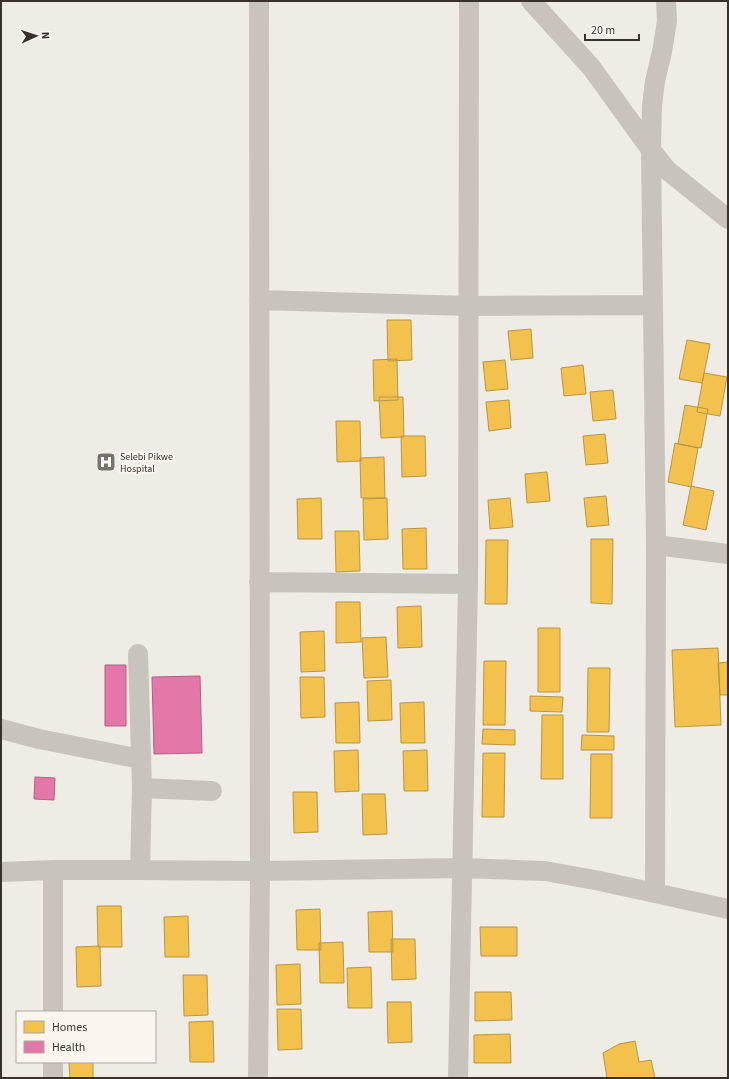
<svg xmlns="http://www.w3.org/2000/svg" width="729" height="1079" font-family="'Source Sans 3',sans-serif">
  <rect width="100%" height="100%" fill="#eeece5"/>
  <path fill="#f2c14e" stroke="#ba9644" d="M387,320H411L412,360L388,361Z
    M531,329L533,358L511,360L508,331Z
    M687,340L710,344L702,383L679,379Z
    M397,359L398,400L374,401L373,360Z
    M505,360L508,389L486,391L483,362Z
    M583,365L586,394L564,396L561,368Z
    M704,373L727,377L720,416L697,412Z
    M613,390L616,419L593,421L590,392Z
    M379,397H403L404,437L381,438Z
    M509,400L511,428L489,431L486,402Z
    M685,405L708,409L701,448L678,444Z
    M336,421H360L361,461L337,462Z
    M605,434L608,463L586,465L583,436Z
    M401,436H425L426,476L402,477Z
    M675,443L698,448L691,487L668,482Z
    M384,457L385,498H361L360,458Z
    M547,472L550,501L527,503L525,474Z
    M691,486L714,491L706,530L683,525Z
    M606,496L609,525L587,527L584,498Z
    M321,498L322,539H298L297,499Z
    M387,498L388,539L364,540L363,499Z
    M510,498L513,527L490,529L488,500Z
    M426,528L427,569H403L402,529Z
    M335,531H359L360,571L336,572Z
    M591,539H613L612,604L591,603Z
    M486,540H508L507,604H485Z
    M336,602H360L361,642L336,643Z
    M421,606L422,647L398,648L397,607Z
    M538,628H560V692H538Z
    M324,631L325,671L301,672L300,632Z
    M386,637L388,677L364,678L362,638Z
    M718,648L721,725L675,727L672,650Z
    M484,661H506L505,725H483Z
    M728,662V695H720L718,663Z
    M588,668H610L609,732H587Z
    M300,677H324L325,717L301,718Z
    M391,680L392,720L368,721L367,681Z
    M530,696L563,697L562,712L530,711Z
    M359,702L360,743H336L335,703Z
    M424,702L425,743H401L400,703Z
    M542,715H563V779H541Z
    M483,729L515,730V745L482,744Z
    M582,735L614,736V750H581Z
    M358,750L359,791L335,792L334,751Z
    M427,750L428,791H404L403,751Z
    M483,753H505L504,817H482Z
    M591,754H612V818H590Z
    M293,792H317L318,832L294,833Z
    M362,794H385L387,834L363,835Z
    M97,906H121L122,947H98Z
    M320,909L321,950H297L296,910Z
    M392,911L393,952H369L368,912Z
    M188,916L189,957H165L164,917Z
    M480,927H517V956H481Z
    M391,939H415L416,979L392,980Z
    M343,942L344,983H320L319,943Z
    M100,946L101,986L77,987L76,947Z
    M300,964L301,1004L277,1005L276,965Z
    M371,967L372,1008H348L347,968Z
    M183,975H207L208,1015L184,1016Z
    M475,992H511L512,1020L475,1021Z
    M387,1002H411L412,1042L388,1043Z
    M277,1009H301L302,1049L278,1050Z
    M213,1021L214,1062H190L189,1022Z
    M510,1034L511,1063H474V1035Z
    M635,1041L639,1062L651,1060L655,1078H607L603,1053L619,1044Z
    M69,1062H93V1078H70Z"/>
  <path fill="#e377a8" stroke="#b06282" d="M105,665H126V726H105Z
    M200,676L202,753L154,754L152,677Z
    M35,777L55,778L54,800L34,799Z"/>
  <g fill="none" stroke-linecap="round" stroke-linejoin="round">
    <path stroke="#c8c4bd" stroke-width="20" d="M531,1L591,67L651,150L667,170L728,219
      M259,300L468,306L653,305
      M656,545L728,554
      M259,582L468,584
      M138,654L142,788L140,870
      M1,729L39,739L141,759
      M142,788L212,791
      M1,872L53,870H140L260,871L463,868L545,871L600,881L728,909
      M655,892L656,545L651,150L652,106L655,81L662,52L667,21L666,1
      M53,1012V870
      M53,1078V1062
      M258,1078L260,871L259,1
      M458,1078L468,584L469,1"/>
  </g>
  <defs>
    <g id="hospital-square" transform="scale(1)"><rect x="-9" y="-9" width="18" height="18" rx="4" fill="#78736c" stroke="#faf6ed"/><path d="M-5-5h3v3.5h4V-5h3V5h-3V1.5h-4V5h-3Z" fill="#fff"/></g>
  </defs>
  <g fill-rule="evenodd">
    <use href="#hospital-square" x="106" y="462"/>
  </g>
  <g text-anchor="middle" stroke-width="4" stroke-linejoin="round" paint-order="stroke">
    <g font-size="10" fill="#39322b" stroke="#faf6ed" text-anchor="start">
      <text x="120" y="460">Selebi Pikwe<tspan x="120" dy="12">Hospital</tspan></text>
    </g>
  </g>
  <rect width="729" height="1079" fill="none" stroke="#39322b" stroke-width="4"/>
  <rect x="16" y="1011" width="140" height="52" fill="#faf6ed" stroke="#ada89f"/>
  <rect x="24" y="1021" width="20" height="12" fill="#f2c14e" stroke="#ada89f"/>
  <text x="52" y="1031" font-size="12" fill="#39322b">Homes</text>
  <rect x="24" y="1041" width="20" height="12" fill="#e377a8" stroke="#ada89f"/>
  <text x="52" y="1051" font-size="12" fill="#39322b">Health</text>
  <g transform="translate(36 36) rotate(87)" stroke="#faf6ed" stroke-width="3" paint-order="stroke">
  <path d="M0-3L7 15L0 10L-7 15Z" fill="#39322b"/>
  <text y="-6" font-size="11" font-weight="bold" text-anchor="middle" fill="#39322b">N</text>
  </g>
  <path d="M585 34v6h54v-6" fill="none" stroke="#39322b" stroke-width="2"/>
  <text x="591" y="34" font-size="12" fill="#39322b" stroke="#faf6ed" stroke-width="3" paint-order="stroke">20 m</text>
</svg>
